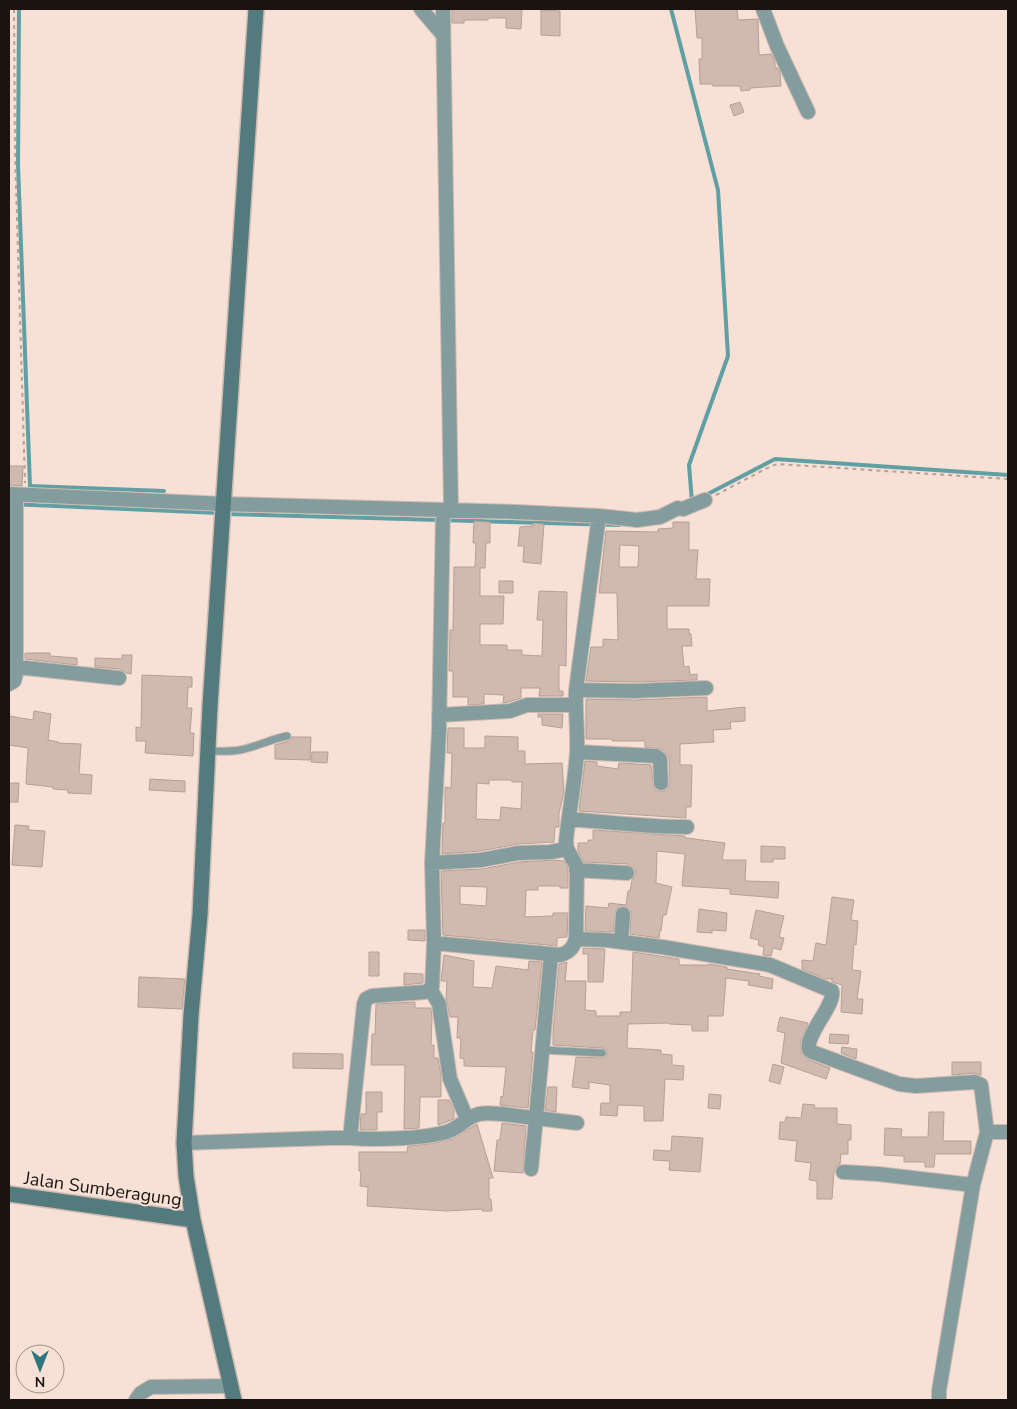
<svg xmlns="http://www.w3.org/2000/svg" width="1017" height="1409" font-family="'Nunito Sans',sans-serif">
  <rect width="100%" height="100%" fill="#f7e0d5"/>
  <g fill="none" stroke-linecap="round" stroke-linejoin="round">
    <path stroke="#609fa4" stroke-width="4" d="M19,9L18,165L30,486L164,491
      M671,9L718,190L728,356L689,465L692,502
      M704,496L775,459L1008,475
      M9,504L219,513
      M226,514L619,525"/>
  </g>
  <path fill="#d0bab0" stroke="#b5a095" fill-rule="evenodd" d="M452,9H522L521,29L506,28V18H488V20H464V23H452Z
    M695,9H737L738,20L758,19L759,55L771,54L775,61V68H778L780,72L781,86L750,88V90L741,91L740,86H713L712,84H700L699,59H702V38H697Z
    M541,10L560,11V36L541,35Z
    M740,102L744,112L734,116L730,105Z
    M9,466H23L22,486L9,485Z
    M474,521L490,522V543H486L485,568H480V596H504L503,624H480V645H507V650H522V655L542,656L543,620H537L539,591L567,592L566,666L559,665V691H563V696H539L540,688H521V698L508,702L503,703L504,695L484,694V704L468,705V697H453V671H449L450,630H453L454,567H475L476,543H473Z
    M673,522H689V550H698L696,579H710L709,606H667V629H689V634H691L692,646H682L684,667L689,666L690,675L697,674V680L634,682L586,681L591,647H603V639L618,640L617,593H599L606,531L658,532V529L673,528ZM620,545L639,546L638,567H619Z
    M533,523L544,524L541,564L523,562L524,546H518L520,527L533,526Z
    M499,581H513V593H499Z
    M25,653H50V656L77,658V665L25,659Z
    M122,655H132L131,674L126,673L120,669L95,667V658L122,659Z
    M142,675L192,677V687H188L187,708H192L190,733H194L193,756L145,753L146,741H136V727L141,728Z
    M707,697V711L745,707V721L730,722L731,729L713,730L714,742L680,744V765H692L691,807H686V818L579,811L585,761L597,762V766L618,769L619,763L651,765L654,788L657,791H665L668,787L670,783L669,758L668,755L661,749L645,747V741H612V739H586V699L634,700Z
    M34,711L51,714L48,740L58,742V743L81,744L79,774L92,775L91,794L68,793V790L53,789V787L26,784L28,748L9,745V716L33,720Z
    M538,714H563L562,728L542,725V717H538Z
    M448,728H464V748H485V736L518,737V751H525V764L562,763L564,793L559,813V827H555L554,842L518,844L480,851L442,854L443,823H445V787L451,788L452,753H447ZM489,780H512V782H522L521,809L501,807L500,820L476,819L477,783L489,784Z
    M292,737H311L310,760L275,759V745L289,741Z
    M312,752H328L327,763L311,762Z
    M150,779L185,781V792L149,790Z
    M9,783H19L18,802H9Z
    M15,825L29,826L28,830L45,831L42,867L12,865Z
    M593,830L685,836V838H687L725,843L722,860H746L745,881L779,882L778,898L730,894V889L682,886L685,854L657,851L656,883L672,887L666,915H663L661,931L660,930L659,938L630,934L631,911L624,905L619,906L616,910L613,932L585,931L586,906L608,908L609,903L626,905L628,891H630L632,880L636,874L635,869L628,864L584,862L578,851V843H588V840H593Z
    M761,846L785,847V859H773V862H761Z
    M554,860L564,861L568,868V888H560V886H538V890H526L525,917L553,916V913H568L567,937L557,938V946L443,935L441,871L482,869L519,862ZM460,886L487,887L486,906L460,904Z
    M832,897L854,900L851,920L858,921L856,945L854,944L852,970L861,971L857,999H863L862,1014L841,1012L842,985L832,982V978V979H825L802,969V960L813,961L816,943L826,945Z
    M699,909L727,913L726,931L712,930V933L697,932Z
    M756,910L784,916L779,937L784,938L781,950L773,948L771,956L763,955L764,947L758,945L759,940L750,938Z
    M408,930H425V941L408,940Z
    M583,948L605,949L603,982H588V954H583Z
    M369,952H379V976H369Z
    M633,952L679,959V965H709V964L727,967V969L760,974L759,976L773,979L772,989L748,985L749,981L726,978L723,1016H708V1031H692V1025L669,1024V1023L628,1024L627,1048L661,1050V1054L672,1055V1065L684,1066L683,1080L665,1079L663,1121H644V1106L618,1105L617,1116L600,1115L601,1103H610V1085L589,1082V1089L572,1087L576,1057L604,1058L607,1055L606,1050L602,1048L553,1045V1032L559,964L567,962L565,981H586L585,1010L596,1011V1016H620V1012H631Z
    M444,955L474,961L473,986L474,987L492,988L496,966L528,970L529,961L542,962L535,1030H533L531,1052H533L528,1108L500,1105L501,1096L503,1097L506,1067L464,1066V1059L460,1058L461,1038H457L458,1017H450L446,998L447,981H441Z
    M404,973L423,974V983L404,985Z
    M139,977L185,979L182,1009L138,1007Z
    M415,1002V1008H431L432,1018L431,1045H434V1058H438L441,1076V1097H420L419,1128L404,1129L405,1065H371L372,1034H375L376,1004Z
    M780,1017L808,1023L801,1041V1054L809,1060L830,1068L826,1079L781,1063L785,1033L777,1031Z
    M830,1034L849,1035L848,1044L829,1043Z
    M842,1047L857,1049L856,1059L841,1053Z
    M293,1053L343,1054V1069L293,1068Z
    M952,1062H981V1075L974,1073L952,1075Z
    M773,1064L784,1067L780,1084L769,1081Z
    M548,1087H557L556,1112L545,1110Z
    M366,1092H382V1112H377V1130H360L361,1114H366Z
    M709,1094L721,1095L720,1109L708,1108Z
    M438,1100H449L454,1110V1119L438,1125Z
    M803,1104L815,1105L814,1108H837V1124L851,1125V1140H848V1154H841L840,1164L836,1167L834,1171L832,1199H817V1181L809,1180L811,1163L795,1161L797,1141L779,1139L780,1122H785L786,1117L801,1118Z
    M929,1112H944L943,1141H971V1154H935L934,1167H925V1162H904V1156L884,1155L885,1128L902,1129L901,1137H928Z
    M502,1123L526,1126L523,1173L494,1171L497,1140H500Z
    M477,1124L493,1178H489V1199H491L492,1211H482V1209L446,1211L367,1206L368,1187L360,1186L361,1171H359V1152H407L408,1146L429,1144L452,1139Z
    M672,1136L703,1138L700,1172L669,1170L670,1161L653,1160L654,1150L671,1151Z"/>
  <g fill="none" stroke-linecap="round" stroke-linejoin="round">
    <g stroke="#cfbbb1" stroke-width="9">
      <path id="lane" d="M208,751C219,751 230,752 240,750C256,747 271,739 287,736
        M543,1050L602,1053"/>
    </g>
    <g stroke="#cfbbb1" stroke-width="16">
      <path id="street" d="M421,9L443,35
        M443,9L451,510
        M763,9L777,46L808,112
        M9,494L224,504L517,512L599,516L637,520L660,517L678,508L683,509L705,500
        M17,667L119,678
        M9,684L14,681L16,674V495
        M576,690L634,691L706,688
        M439,715L510,711L527,705H575
        M577,752L656,756L660,759L661,783
        M569,819C608,822 647,827 687,827
        M432,863L481,860L518,853L550,852L567,849
        M576,870L627,873
        M576,939L606,940L662,947L770,965L832,991C835,1006 805,1034 809,1050L812,1052L899,1084L916,1086L975,1082L981,1085L987,1132L973,1185L939,1391V1400
        M621,942L623,914
        M434,943L560,955C570,952 573,948 576,939L577,867L567,849L566,841C569,811 575,782 577,752C578,731 575,711 576,690L599,516
        M431,990L439,1004L450,1079L467,1119
        M987,1132H1008
        M350,1138C373,1140 428,1139 449,1131C460,1127 467,1117 479,1114C495,1111 519,1117 536,1118L551,955
        M184,1143L330,1138H350L364,1004L366,999L372,996L425,992L432,988L434,943L432,863L439,731L443,510
        M531,1169L536,1118L577,1123
        M843,1172L878,1174L973,1185
        M136,1400L141,1393L151,1387L230,1386"/>
    </g>
    <g stroke="#cfbbb1" stroke-width="18">
      <path id="secondary" d="M9,1194L193,1220
        M234,1400L193,1220L186,1176L184,1143L191,1015L200,915L210,706L256,9"/>
    </g>
    <path stroke="#b4a299" stroke-width="2" stroke-dasharray="4 4" stroke-linecap="butt" d="M14,9L15,150L25,483
      M716,495L771,466L778,464L1008,479"/>
    <use href="#lane" stroke="#839d9f" stroke-width="7"/>
    <use href="#street" stroke="#839d9f" stroke-width="14"/>
    <use href="#secondary" stroke="#537b7e" stroke-width="15"/>
  </g>
  <g text-anchor="middle" stroke-width="4" stroke-linejoin="round" paint-order="stroke">
    <g font-size="18" fill="#1a130f" stroke="#f7e0d5">
      <text transform="translate(103 1189) rotate(8)" y="6">Jalan Sumberagung</text>
    </g>
  </g>
  <rect width="1017" height="1409" fill="none" stroke="#1a130f" stroke-width="20"/>
  <g transform="translate(40 1369) rotate(180)"><circle r="24" fill="#f7e0d5" stroke="#9f8e86"/>
  <path d="M0-4L9 19L0 12L-9 19Z" fill="#2d767c"/>
  <text y="-8" font-size="14" font-weight="bold" text-anchor="middle" fill="#1a130f">N</text>
  </g>
</svg>
